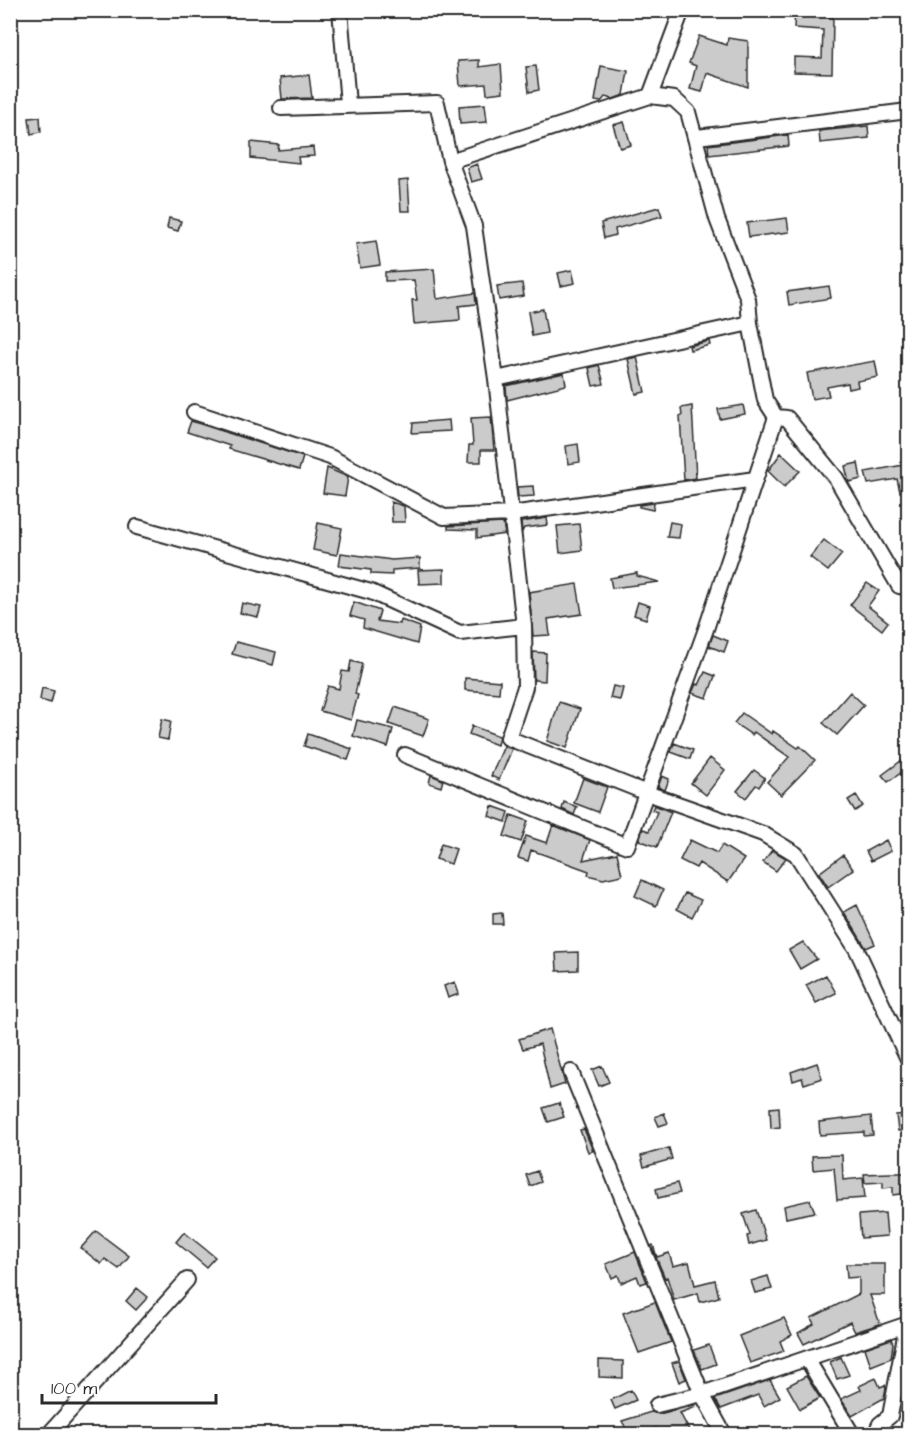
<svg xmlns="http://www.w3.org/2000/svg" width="919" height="1445" font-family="'Architects Daughter',sans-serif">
  <rect width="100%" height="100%" fill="#fff"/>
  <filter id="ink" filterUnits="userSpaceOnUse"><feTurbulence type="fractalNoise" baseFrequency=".0167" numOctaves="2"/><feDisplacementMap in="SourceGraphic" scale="12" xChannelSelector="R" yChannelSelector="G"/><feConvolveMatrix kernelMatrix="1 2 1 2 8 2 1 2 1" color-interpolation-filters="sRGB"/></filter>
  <g filter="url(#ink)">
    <path fill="#cbcbcb" stroke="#2b2b2b" stroke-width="1.5" d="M795,10H812L811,16L833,17L832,73L794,72V57L822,58L823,30L794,28Z
      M699,36L727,45L728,38L748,41V87L707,73L702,92L690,89L696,66L689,63Z
      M479,60V67L501,64L503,92L487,94L486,84L460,86L458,61Z
      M536,66L539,90L529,92L526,67Z
      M601,66L628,71L624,95L613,99L605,97L601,102L595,101Z
      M309,75L312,98L282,99L280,78Z
      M485,104L487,122L460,124L459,106Z
      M40,117L41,132L31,134L29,118Z
      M624,122L631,145L620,148L613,125Z
      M868,126L869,138L820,143L819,131Z
      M788,135L789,146L709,155L708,145Z
      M251,142L279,145L278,150L313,147L314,156L298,157L299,163L251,158Z
      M477,164L482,179L471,182L467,168Z
      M408,180L410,211H401L399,181Z
      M659,207L662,216L615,229L616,235L604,238L601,223Z
      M169,218L181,221L178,231L167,228Z
      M787,218L789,232L749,237L747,223Z
      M376,241L380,265L360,268L356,244Z
      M434,269L437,299L475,293L476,304L459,306L460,320L414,324L412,300H417L414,280L385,281V272Z
      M572,270L575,283L561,286L558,273Z
      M522,283L524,296L499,300L497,286Z
      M829,286L831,298L789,305L787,292Z
      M543,309L547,333L532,336L528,312Z
      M709,341L710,345L690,350L689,346Z
      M637,357L645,392L636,394L628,359Z
      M875,361L878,377L857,381L858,387L849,389L848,383L827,387L829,396L812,399L807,373Z
      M599,365L604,384L593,386L589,368Z
      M564,373L566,385L507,400L506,386Z
      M743,405L745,414L720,419L718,409Z
      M692,406L696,478L684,480L680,416H682L681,408Z
      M491,417L494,450H481V462H468L469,445H473L471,418Z
      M449,420L450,431L412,433L413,423Z
      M191,421L303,457L299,470L229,449L230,446L187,432Z
      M578,444L580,462L568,464L566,446Z
      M781,453L800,471L784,487L768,471Z
      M858,463L861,479L849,482L845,466Z
      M909,464V491L900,492L897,479L868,484L865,472Z
      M327,468L348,477L345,496L323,493Z
      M533,486L534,496L518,497L517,487Z
      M391,502L404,506L405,522H392Z
      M654,503L653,510L639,507V505Z
      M547,518L548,525L524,528L522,532L521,522Z
      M670,522L681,524L679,538L667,537Z
      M318,523L342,528L337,555L313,550Z
      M503,523L505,534L477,538V530L448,529V526Z
      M579,524L582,550L560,553L557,526Z
      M824,540L842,554L828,571L810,557Z
      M341,553L392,560L420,558V568L392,570V575L371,574V570L339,566Z
      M444,569V583L419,584L418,570Z
      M637,573V576L659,582L612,588L610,578Z
      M867,583L879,591L868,606L888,622L882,630L850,605Z
      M577,584L582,614L548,619L550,635L533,636L529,592Z
      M354,602L380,611L377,621L400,624L401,620L420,627L417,644L363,628L364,620L350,616Z
      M638,602L650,606L646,619L634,615Z
      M242,603L261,607L258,617L240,613Z
      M713,635L728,641L724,652L709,646Z
      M236,642L276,652L273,665L232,654Z
      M533,652L546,653L545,681L534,680Z
      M351,661L362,664L355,694L358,695L351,720L320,711L328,686L339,689L342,671L349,672Z
      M705,672L715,676L707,698L692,693L696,684L699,685Z
      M465,678L500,681L499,693L465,690Z
      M613,686L623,688L620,700L610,698Z
      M42,688L54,691L51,703L40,700Z
      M850,692L864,705L837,735L823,723Z
      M559,702L580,709L567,748L547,741Z
      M395,707L429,719L423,736L389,724Z
      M742,713L772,734L773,731L798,748L800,746L815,760L781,795L767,782L789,757L754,732L752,735L734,723Z
      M162,719L171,721L168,740L158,738Z
      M357,720L393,729L388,747L353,736Z
      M472,726L499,736L497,745L469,734Z
      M308,734L352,749L348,760L304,746Z
      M674,743L693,750L690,759L671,752Z
      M504,746L512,749L499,780L491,776Z
      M909,755V767L888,782L882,775Z
      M710,758L725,770L706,795L691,783Z
      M754,770L765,778L759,787L756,785L746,798L737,791Z
      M431,775L443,780L441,787L429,783Z
      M662,776L669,779L665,790L658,787Z
      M583,778L607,787L598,812L574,803Z
      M856,795L863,806L855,811L848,800Z
      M564,802L577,807L574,815L562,809Z
      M654,805L671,812L657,847L639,840L643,829L649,831L657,812L652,810Z
      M492,806L509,812L506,822L489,816Z
      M511,815L528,821L521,842L504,836Z
      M553,825L590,840L583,860L617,853L622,875L603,879L588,875L589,871L531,850L528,861L518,858L526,836L547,843Z
      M690,840L717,853L722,845L744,859L728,882L699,863L696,868L680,860Z
      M886,840L891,851L871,861L866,851Z
      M441,844L456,849L451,864L436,859Z
      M772,850L786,858L776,871L763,862Z
      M843,855L853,869L828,887L819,873Z
      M642,880L663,890L656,906L635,896Z
      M685,893L701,900L692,917L677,909Z
      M857,905L875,944L866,948L844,912Z
      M502,913L503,924H493V914Z
      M803,942L817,959L800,969L789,950Z
      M578,952V970L557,971L556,953Z
      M826,975L836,993L816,1003L806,985Z
      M455,982L459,994L448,998L444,986Z
      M550,1029L565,1084L550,1089L540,1044L523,1049L519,1039Z
      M817,1063L822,1078L804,1084L802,1078L793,1081L791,1072Z
      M602,1066L609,1082L599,1086L592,1070Z
      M559,1103L564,1117L548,1122L543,1108Z
      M779,1107L780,1127L771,1128L770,1108Z
      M664,1113L668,1123L659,1126L655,1117Z
      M909,1114V1130L898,1131L896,1115Z
      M871,1116L873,1135L864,1136V1132L820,1135L819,1122Z
      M584,1129L593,1151L588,1152L580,1130Z
      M669,1148L672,1159L644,1167L641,1156Z
      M842,1155L843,1180L863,1178L865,1198L837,1200L834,1168L813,1170L812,1156Z
      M537,1171L541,1182L530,1186L526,1175Z
      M890,1173H909V1193L893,1195V1187L883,1188V1182L865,1183L864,1174Z
      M677,1183L680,1193L658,1198L656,1189Z
      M810,1200L815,1212L786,1218L784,1206Z
      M756,1210L766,1240L749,1245L747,1236L750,1235L743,1214Z
      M885,1213L887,1236L861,1238L859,1215Z
      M96,1231L129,1256L119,1269L105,1259L101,1264L81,1248Z
      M184,1232L215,1257L206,1267L176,1242Z
      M653,1245L657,1257L669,1253L673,1266L689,1262L695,1285L715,1280L719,1297L700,1302L698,1293L674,1300L667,1277L665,1278L651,1246Z
      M635,1252L647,1282L640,1284L637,1276L621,1283L618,1275L612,1278L606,1264Z
      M846,1264H885V1295H870L880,1324L855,1332L850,1322L804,1344L798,1333L814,1324L811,1318L859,1294V1277L847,1278Z
      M768,1276L772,1289L755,1293L751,1281Z
      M137,1288L148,1297L136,1310L126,1301Z
      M655,1302L671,1342L639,1353L623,1313Z
      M784,1318L792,1335L780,1341L784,1351L750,1363L739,1336Z
      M891,1339L893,1343L891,1358L871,1366L865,1348Z
      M709,1345L716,1364L702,1369L694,1350Z
      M841,1357L849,1375L837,1379L830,1362Z
      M599,1360L623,1361V1378L599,1377Z
      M679,1361L686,1379L679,1382L672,1363Z
      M806,1376L820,1398L800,1409L787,1386Z
      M876,1378L880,1387L885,1385L886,1388L884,1398L852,1416L841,1399L861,1390L859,1386Z
      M770,1380L780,1397L764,1406L758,1395L721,1409L715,1399Z
      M631,1390L636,1400L615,1409L611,1400Z
      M695,1405L696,1407L680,1413L691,1434H659L656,1428L645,1434H629L622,1421L651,1412L659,1414Z"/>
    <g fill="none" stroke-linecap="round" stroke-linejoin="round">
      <g stroke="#2b2b2b" stroke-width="18">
        <path id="minor" d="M340,10L348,104
          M650,96L682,10
          M281,108L437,103L450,161L474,226L496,379L524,626L525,687L508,738L647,793L763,834L796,854L857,950L908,1059
          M697,137L908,111
          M450,161L650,96L674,99L688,112L717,219L748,299L750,323L765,400L776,417
          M496,379L750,323
          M194,412L330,457L444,517L511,514L755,479
          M776,417L787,418L836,478L899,586L908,588
          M137,527L371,592L460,633L524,626
          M405,755L627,846L706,629L776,417
          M571,1072L702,1394L724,1434
          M807,1359L852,1434
          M657,1405L702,1394L908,1324
          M49,1434L187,1280
          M875,1434L880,1424L890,1416L907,1325"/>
      </g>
      <use href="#minor" stroke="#fff" stroke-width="14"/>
    </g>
  </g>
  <rect width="919" height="1445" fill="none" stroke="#fff" stroke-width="36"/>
  <rect x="18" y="18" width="883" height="1409" fill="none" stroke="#2b2b2b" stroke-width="2" filter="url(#ink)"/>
  <path d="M42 1394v9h174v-9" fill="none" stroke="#2b2b2b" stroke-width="3"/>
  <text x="51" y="1394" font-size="18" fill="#2b2b2b" stroke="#ffffff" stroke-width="4.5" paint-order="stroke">100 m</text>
</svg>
